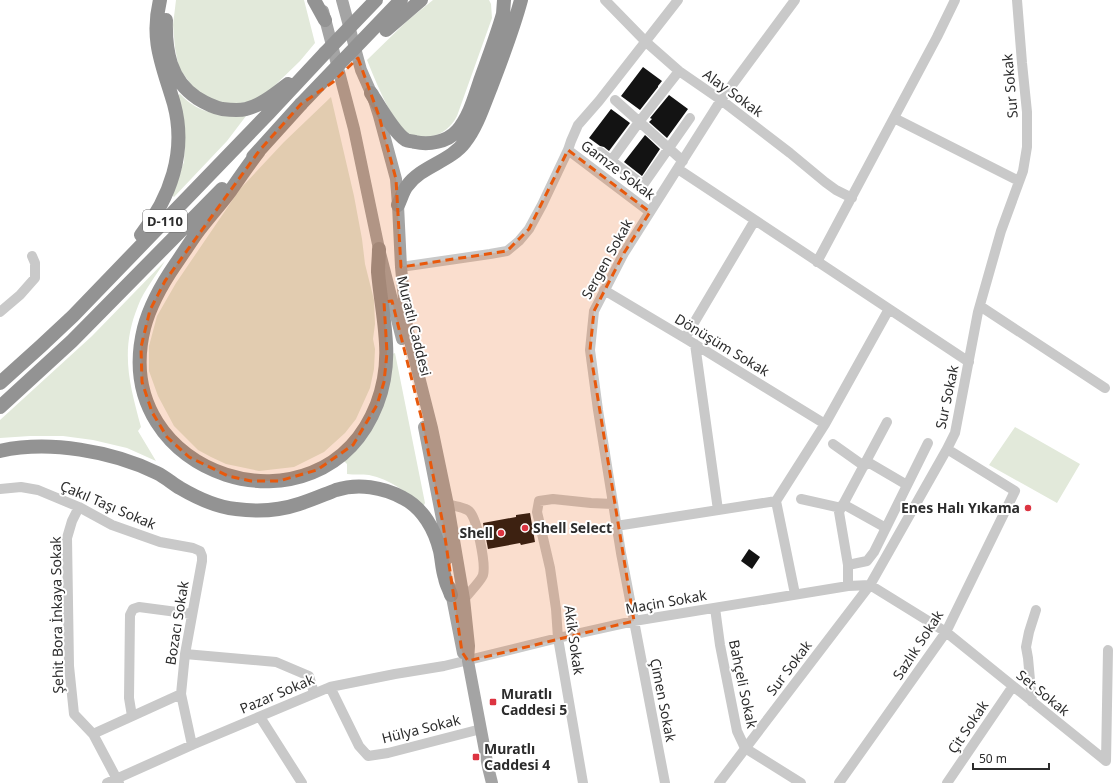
<svg xmlns="http://www.w3.org/2000/svg" width="1113" height="783" font-family="'Noto Sans',sans-serif">
  <rect width="100%" height="100%" fill="#fff"/>
  <path fill="#e2e9da" d="M176,0H304L315,43L300,61L266,94L253,101L242,103H224L208,98L193,87L179,68L175,48L173,25Z
    M433,0H489L491,4L492,18L457,116C452,126 443,134 432,136C427,137 418,138 413,136C393,128 375,79 367,60L407,21Z
    M180,94C200,115 220,115 246,116L227,141L174,197L172,195L184,162L185,142L177,96Z
    M331,97L354,196L362,239L365,264L374,300L375,324L373,339L375,349L374,369L370,388L356,419L345,433L324,452L294,467L259,471L226,464L211,457L198,450L174,426L158,396L149,371V346L157,316L176,283L240,189L284,142Z
    M165,261C156,276 144,290 138,306C120,350 129,383 141,427L138,431L156,461L127,448L93,440L63,436H30L0,438V420L92,336Z
    M395,353L425,503L423,507C408,493 390,479 369,475C362,474 354,475 347,474V464L343,460L366,436L377,414L390,355Z
    M1015,427L1080,464L1057,503L989,465Z"/>
  <path fill="#131313" d="M643,67L662,81L658,86V87L640,110L621,96Z
    M669,95L688,109L667,138L649,122L652,119L650,118Z
    M611,109L630,123L609,151L604,147L600,146L589,138Z
    M645,135L660,149L642,176L624,162Z
    M530,513L535,542L521,545L520,543L488,549L483,523L516,517V515Z
    M749,549L760,557L752,569L741,561Z"/>
  <g fill="none" stroke-linecap="round" stroke-linejoin="round">
    <path stroke="#c9c9c9" stroke-width="10" d="M605,0L646,42L679,71L721,100L790,153L825,182L836,190L852,198
      M615,100L683,161
      M894,118L1019,181
      M568,150L650,212
      M600,152L643,185L690,118
      M611,161L639,122L679,71
      M678,169L969,362
      M817,262L937,37L955,0
      M401,267L490,254L507,251L519,241L529,229L542,205L568,150L571,141L578,125L599,101L678,0
      M604,290L688,340L825,424
      M980,306L1105,388
      M0,312L20,295L35,278V263L32,256
      M685,338L755,220
      M695,344L718,510
      M833,444L864,466
      M866,461L907,485
      M0,489L21,487L38,490L79,507L112,525L160,542L193,548L200,551L202,556V561L185,654L181,694L192,745
      M801,499L841,508
      M776,501L795,594
      M843,504L886,528
      M448,505C453,505 465,508 469,511C477,518 486,564 483,575C481,581 468,594 464,599
      M79,507L72,521L67,538L69,666L74,714L93,734L119,783
      M616,526L776,501L825,424L889,309
      M848,565L867,561L874,552L928,443
      M848,586V565L839,512L887,422
      M715,608L720,645L737,731L745,748L801,783
      M185,654L276,662L309,676L314,693
      M330,687L359,746L368,756L388,753L481,729
      M1032,702L1028,658L1026,647L1029,632L1036,610
      M132,716L129,698L130,615L133,609L139,607L192,614
      M260,717L302,783
      M93,734L181,694
      M107,783L192,745L330,687L395,674L444,666L558,638L634,621L848,586L870,585L946,632L1106,761L1108,650
      M583,783L558,638L556,609L550,568L537,512L539,501L553,499L591,503L613,504
      M665,783L621,553L598,410L590,350L594,311L624,253L721,100L795,0
      M719,783L870,585L947,449L955,433L978,312L1001,231L1023,171L1027,147V112L1022,63L1017,0
      M839,783L946,632L1015,491L947,449
      M947,783L1013,686"/>
    <path stroke="#a4a4a4" stroke-width="12" d="M342,0L361,70L373,97L379,116L396,179L398,205L401,267L406,320L410,341L432,428L448,505L464,599L469,646L468,661L488,767L492,783
      M323,11L354,129L379,249L402,339
      M424,427L443,524L447,559
      M450,587L463,653"/>
    <path stroke="#939393" stroke-width="14" d="M314,0L325,20
      M166,20C165,51 170,80 197,98C205,103 213,107 222,109C230,110 239,111 246,109C262,105 276,93 288,84
      M386,30L421,0
      M371,93C378,104 395,134 406,140C408,141 412,141 415,142C429,145 447,142 457,131C470,116 475,95 481,78C489,56 497,35 503,14L504,0
      M259,151C249,164 240,177 231,190C220,205 207,219 196,234C189,244 182,255 175,265C162,284 150,305 144,328C107,477 322,545 377,404C395,357 382,319 378,272C378,264 379,257 379,249
      M253,157L301,104
      M398,205C401,199 403,191 407,186C421,166 450,162 465,142C477,127 484,104 491,87C502,58 513,30 521,0
      M141,235C170,198 187,152 174,104C163,66 150,41 160,0
      M0,383L41,346L73,316L269,113L325,53
      M0,407L72,341L222,189
      M0,451C49,440 112,451 157,473C165,477 172,483 180,488C197,498 216,507 236,509C258,512 278,511 299,504C312,500 323,495 336,490C358,483 383,487 403,498C423,508 435,530 440,551C442,560 442,569 445,578C446,584 449,589 451,595"/>
    <path stroke="#939393" stroke-width="14" d="M325,53L376,0
      M301,104L401,0"/>
  </g>
  <path fill="#e8590c" fill-opacity="0.2" stroke="#e8590c" stroke-width="3" stroke-dasharray="8 5" stroke-linejoin="round" d="M358,58L379,116L396,179L401,267L507,251L529,229L568,150L650,212L624,253L594,311L590,350L634,621L468,661L462,652L443,524L421,416L392,301L384,302L387,353L384,382L377,405L353,445L317,470L279,481H251L228,476L189,457L167,437L152,412L142,382L141,347L150,310L165,281L259,151L301,104L333,82Z"/>
  <g fill="#dc3441" stroke="#fff" stroke-width="1.5">
    <circle cx="1028" cy="508" r="4"/>
    <circle cx="525" cy="528" r="4"/>
    <circle cx="501" cy="533" r="4"/>
    <rect x="489" y="698" width="8" height="8" rx="2"/>
    <rect x="472" y="753" width="8" height="8" rx="2"/>
  </g>
  <g text-anchor="middle" stroke-width="4" stroke-linejoin="round" paint-order="stroke">
    <rect fill="#fff" stroke="#6b6b6b" stroke-width="1" x="143" y="210" width="44" height="22" rx="3"/>
    <g font-size="13" font-weight="bold" fill="#2c2c2c">
      <text x="165" y="226">D-110</text>
    </g>
    <g font-size="14" fill="#2c2c2c" stroke="#fff">
      <text transform="translate(1010 86) rotate(-95)" y="5">Sur Sokak</text>
      <text transform="translate(733 93) rotate(36)" y="5">Alay Sokak</text>
      <text transform="translate(618 170) rotate(37)" y="5">Gamze Sokak</text>
      <text transform="translate(607 259) rotate(-61)" y="5">Sergen Sokak</text>
      <text transform="translate(414 326) rotate(76)" y="5">Muratlı Caddesi</text>
      <text transform="translate(722 345) rotate(31)" y="5">Dönüşüm Sokak</text>
      <text transform="translate(947 397) rotate(-78)" y="5">Sur Sokak</text>
      <text transform="translate(108 505) rotate(23)" y="5">Çakıl Taşı Sokak</text>
      <text transform="translate(666 602) rotate(-10)" y="5">Maçin Sokak</text>
      <text transform="translate(57 615) rotate(-91)" y="5">Şehit Bora İnkaya Sokak</text>
      <text transform="translate(177 623) rotate(-81)" y="5">Bozacı Sokak</text>
      <text transform="translate(574 640) rotate(82)" y="5">Akik Sokak</text>
      <text transform="translate(918 645) rotate(-57)" y="5">Sazlık Sokak</text>
      <text transform="translate(789 668) rotate(-53)" y="5">Sur Sokak</text>
      <text transform="translate(743 684) rotate(78)" y="5">Bahçeli Sokak</text>
      <text transform="translate(1043 693) rotate(39)" y="5">Set Sokak</text>
      <text transform="translate(277 694) rotate(-23)" y="5">Pazar Sokak</text>
      <text transform="translate(663 700) rotate(79)" y="5">Çimen Sokak</text>
      <text transform="translate(968 727) rotate(-56)" y="5">Çit Sokak</text>
      <text transform="translate(421 729) rotate(-14)" y="5">Hülya Sokak</text>
    </g>
    <g font-size="14" font-weight="bold" fill="#2c2c2c" stroke="#fff" text-anchor="start">
      <text x="1020" y="513" text-anchor="end">Enes Halı Yıkama</text>
      <text x="533" y="533">Shell Select</text>
      <text x="493" y="538" text-anchor="end">Shell</text>
      <text x="501" y="699">Muratlı<tspan x="501" dy="16">Caddesi 5</tspan></text>
      <text x="484" y="754">Muratlı<tspan x="484" dy="16">Caddesi 4</tspan></text>
    </g>
  </g>
  <path d="M973 763v6h76v-6" fill="none" stroke="#2c2c2c" stroke-width="2"/>
  <text x="979" y="763" font-size="12" fill="#2c2c2c" stroke="#ffffff" stroke-width="3" paint-order="stroke">50 m</text>
</svg>
